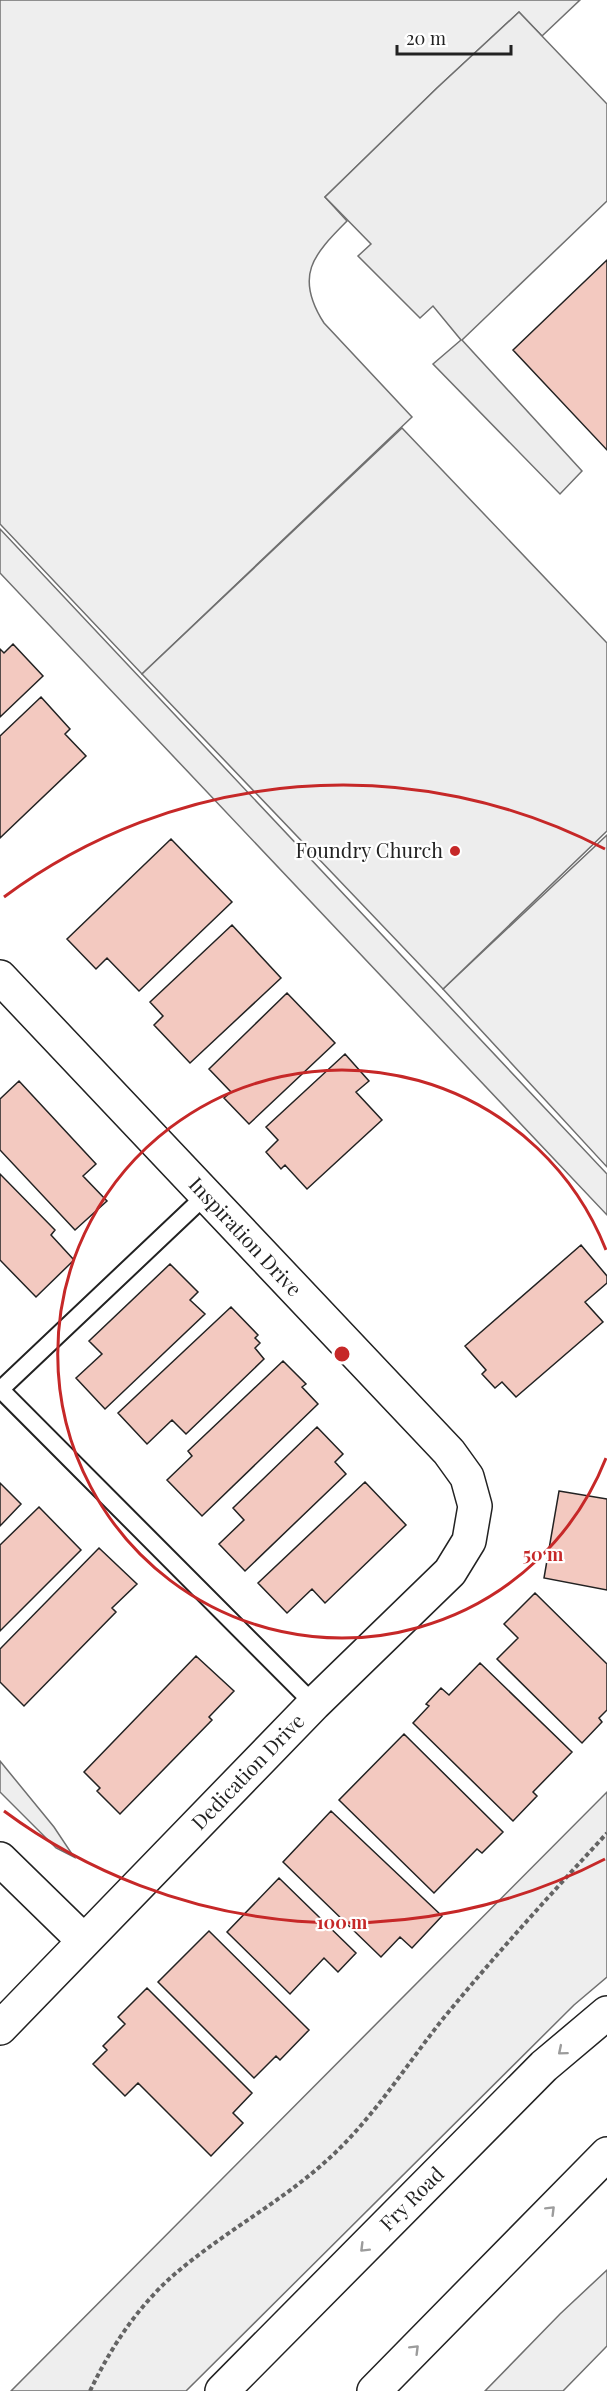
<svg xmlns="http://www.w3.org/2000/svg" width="607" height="2391" font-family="'Playfair Display',serif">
  <rect width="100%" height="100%" fill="#fff"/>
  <path fill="#eee" stroke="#6f6f6f" stroke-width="1.5" d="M0,0H580L542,36L519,12L437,88L325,197L347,221C313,255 294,276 324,323L412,417L142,674L0,524Z
    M0,529L607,1174V1215L0,573Z
    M607,835V1167L443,989Z
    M0,1761L54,1827L74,1857L56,1848L0,1792Z
    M607,1792V1977L574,2005L186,2391H11Z
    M607,2270V2346L563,2391H485L560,2314Z"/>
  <path fill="#ededed" stroke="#6f6f6f" stroke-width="1.5" d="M519,12L607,104V201L462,340L582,471L560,494L433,364L461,340L433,306L420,318L358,256L371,244L325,197L437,88Z
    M402,428L607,643V831L443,989L142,674Z"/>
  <path fill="#f3c9c0" stroke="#222" stroke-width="1.5" d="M607,260V450L513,350Z
    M13,644L43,676L0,717V649L4,653Z
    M41,697L70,729L65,734L86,756L0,838V736Z
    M171,839L232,902L139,991L107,958L96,969L67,939Z
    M232,925L281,978L190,1063L154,1025L163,1016L150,1002Z
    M287,993L335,1043L249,1124L224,1098L231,1092L209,1069Z
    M345,1054L369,1081L356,1092L382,1120L307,1189L285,1165L281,1169L266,1152L278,1140L266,1127Z
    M19,1081L96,1164L83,1176L107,1201L75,1230L0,1150V1099Z
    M0,1174L55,1230L51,1235L74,1260L36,1297L0,1260Z
    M581,1245L607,1276V1283L585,1302L603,1322L516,1397L502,1382L495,1388L482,1374L486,1370L465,1346Z
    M170,1264L198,1292L190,1300L205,1314L105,1409L76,1378L102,1354L89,1341Z
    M231,1307L258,1335L255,1338L260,1343L255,1348L264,1359L186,1434L172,1420L147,1444L118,1413Z
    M283,1361L306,1384L302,1387L318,1404L202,1516L167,1480L192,1456L188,1451Z
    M317,1427L343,1454L335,1462L346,1474L245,1571L219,1544L244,1520L233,1508Z
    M365,1482L406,1525L325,1603L312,1589L287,1613L258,1583Z
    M0,1483L21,1504L0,1526Z
    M559,1491L607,1499V1590L544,1578Z
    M39,1507L81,1550L0,1631V1545Z
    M99,1548L137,1584L112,1608L116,1612L24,1706L0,1682V1649Z
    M535,1593L607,1664V1710L599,1718L602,1722L582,1743L497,1659L518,1638L504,1624Z
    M196,1656L234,1691L209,1717L212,1720L120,1814L97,1791L100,1788L84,1772Z
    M480,1663L572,1752L533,1792L537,1796L513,1821L413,1723L429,1706L426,1704L441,1688L449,1695Z
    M404,1734L503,1832L482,1853L477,1849L434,1893L339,1800Z
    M331,1811L442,1916L412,1948L400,1937L381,1957L283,1862Z
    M279,1878L356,1953L338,1972L324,1958L290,1994L227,1932Z
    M209,1931L309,2030L280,2060L276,2056L254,2078L158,1982Z
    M147,1988L252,2093L233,2113L243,2123L211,2156L138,2083L125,2096L93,2064L107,2050L103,2046L125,2024L118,2017Z"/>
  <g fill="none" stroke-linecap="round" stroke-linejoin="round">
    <g stroke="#222" stroke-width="20">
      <path id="lane" d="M0,1390L206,1195
        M1,1390L314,1704"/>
    </g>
    <g stroke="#222" stroke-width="36">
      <path id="street" d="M0,977L449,1452L467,1477L475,1506L469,1541L450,1572L314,1704L0,2028
        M0,1859L84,1941"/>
    </g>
    <g stroke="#222" stroke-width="36">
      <path id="secondary" d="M222,2391L544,2066L607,2013
        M374,2391L607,2154"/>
    </g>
    <path stroke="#646464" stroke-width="4" stroke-dasharray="4.5 3" stroke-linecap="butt" d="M90,2391C112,2345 141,2301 182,2268C233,2226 293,2195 340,2148C379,2109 408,2063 442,2020C495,1955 551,1894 607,1833"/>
    <use href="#lane" stroke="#fff" stroke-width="16"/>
    <use href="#street" stroke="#fff" stroke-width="33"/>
    <use href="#secondary" stroke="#fff" stroke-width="33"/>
  </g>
  <defs><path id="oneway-chevron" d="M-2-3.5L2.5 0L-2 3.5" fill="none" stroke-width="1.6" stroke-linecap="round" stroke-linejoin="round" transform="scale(1.5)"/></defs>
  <g stroke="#9c9c9c">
    <use href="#oneway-chevron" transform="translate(562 2051) rotate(140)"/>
    <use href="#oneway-chevron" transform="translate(551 2210) rotate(-45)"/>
    <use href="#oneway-chevron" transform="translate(364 2248) rotate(135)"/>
    <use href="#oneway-chevron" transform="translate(415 2349) rotate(-45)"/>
  </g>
  <g fill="none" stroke="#c62828" stroke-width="3">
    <path d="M606 1458A284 284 0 1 1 606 1250"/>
    <path d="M605 1859A569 569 0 0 1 4 1811M4 897A569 569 0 0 1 605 849"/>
  </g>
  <circle fill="#c62828" stroke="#fff" stroke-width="2" cx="455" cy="851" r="6"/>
  <g text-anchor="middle" stroke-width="4.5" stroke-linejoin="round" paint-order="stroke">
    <g font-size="20" fill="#222" stroke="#fff" text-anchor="end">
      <text x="443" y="858">Foundry Church</text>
    </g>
    <g font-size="20" fill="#222" stroke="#fff">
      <text transform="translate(245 1237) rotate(47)" y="7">Inspiration Drive</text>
      <text transform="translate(248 1772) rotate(-46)" y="7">Dedication Drive</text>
      <text transform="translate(412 2199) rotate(-45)" y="7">Fry Road</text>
    </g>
  </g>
  <circle cx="342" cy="1354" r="9" fill="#c62828" stroke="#fff" stroke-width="3"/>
  <g font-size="18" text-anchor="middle" font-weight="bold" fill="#c62828" stroke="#fff" stroke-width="4.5" stroke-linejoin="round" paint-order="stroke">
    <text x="543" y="1561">50 m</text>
    <text x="342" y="1929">100 m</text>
  </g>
  <path d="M397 45v9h114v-9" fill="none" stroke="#222222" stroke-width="3"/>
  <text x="406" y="45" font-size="18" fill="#222222" stroke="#ffffff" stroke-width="4.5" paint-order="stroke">20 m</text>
</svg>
